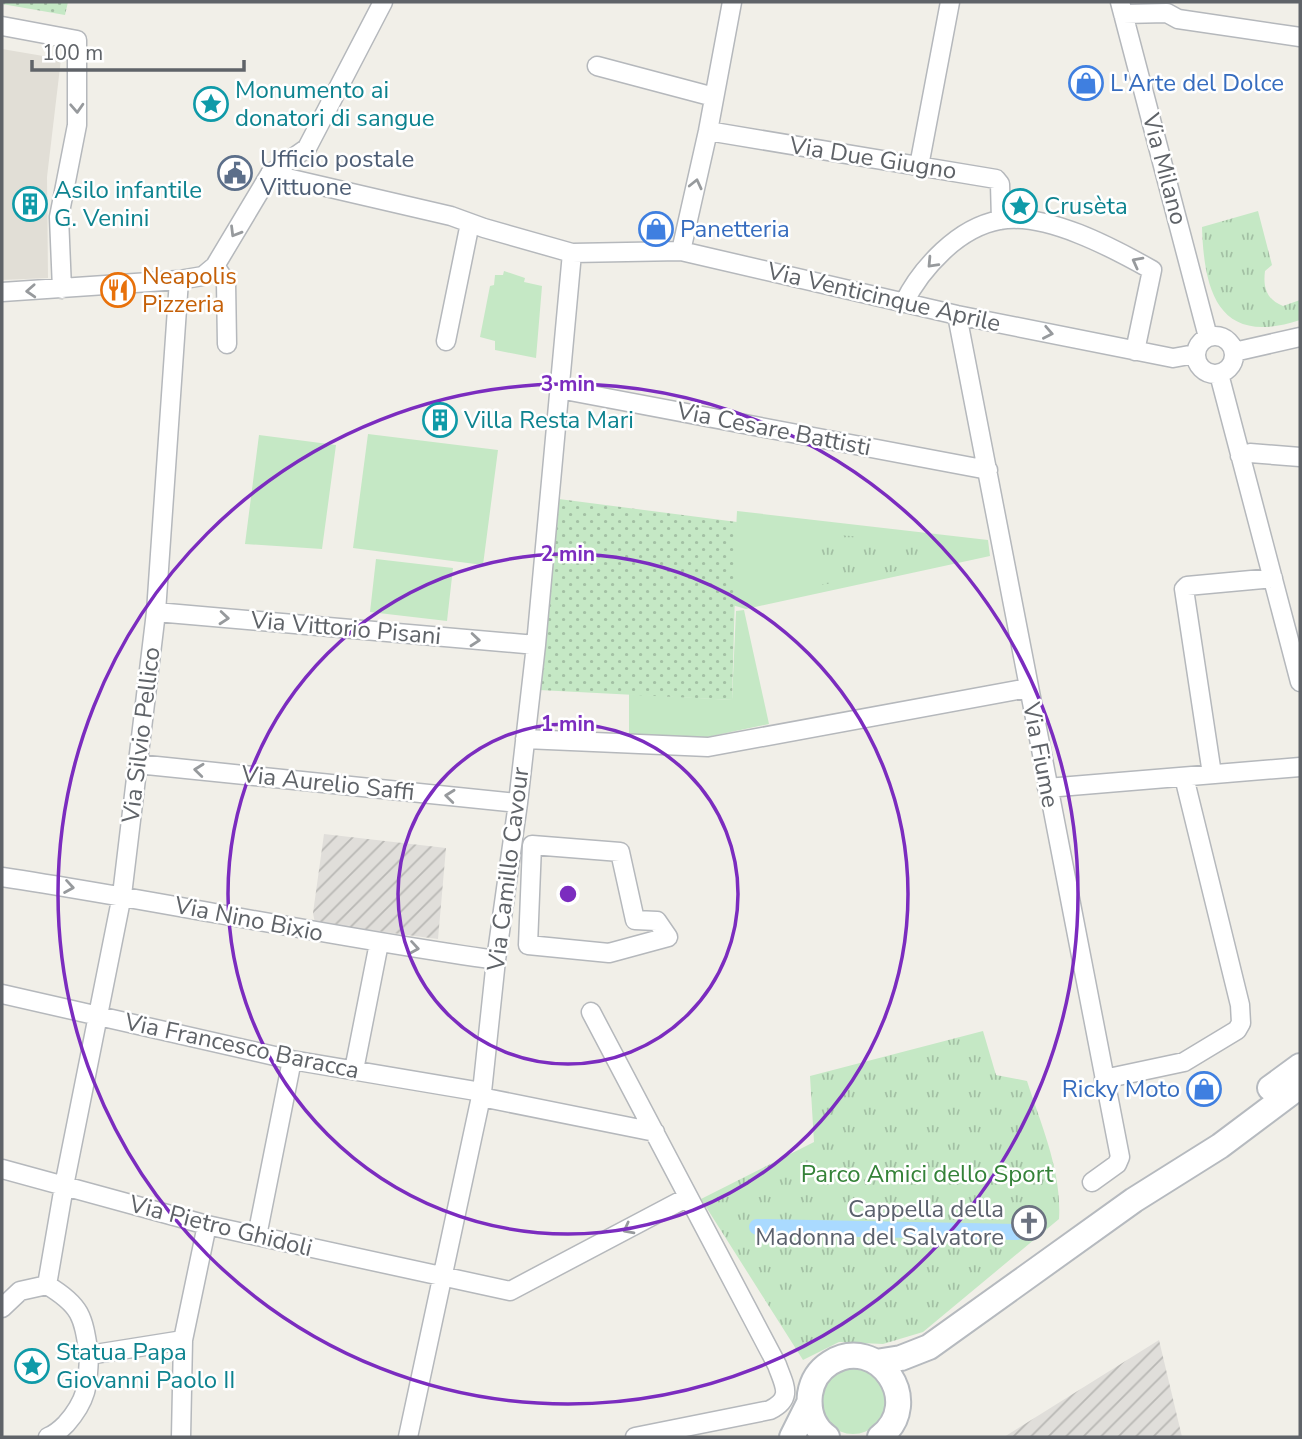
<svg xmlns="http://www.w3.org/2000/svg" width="1302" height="1439" font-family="'Nunito Sans',sans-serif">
  <defs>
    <pattern id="industrial-furrows" width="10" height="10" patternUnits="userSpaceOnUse" patternTransform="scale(1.75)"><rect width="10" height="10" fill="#e0deda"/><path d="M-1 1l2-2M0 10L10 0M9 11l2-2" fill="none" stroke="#b9b8b5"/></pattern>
    <pattern id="park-tufts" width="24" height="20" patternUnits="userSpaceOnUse" patternTransform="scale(1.75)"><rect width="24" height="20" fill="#c5e8c5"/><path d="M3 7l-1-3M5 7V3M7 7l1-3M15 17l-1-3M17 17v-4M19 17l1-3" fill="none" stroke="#a3c0a4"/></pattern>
    <pattern id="garden-dots" width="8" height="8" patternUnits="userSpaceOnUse" patternTransform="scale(1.75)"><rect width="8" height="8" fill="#c5e8c5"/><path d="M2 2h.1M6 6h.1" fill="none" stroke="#a3c0a4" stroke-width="1.8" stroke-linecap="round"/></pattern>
  </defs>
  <rect width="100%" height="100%" fill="#f1efe8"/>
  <path fill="url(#industrial-furrows)" d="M324,834L446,848L438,939L315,923L313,913Z
    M1159,1340L1182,1437H1004Z"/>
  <path fill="#e1ded6" d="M2,49L61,59L47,177L48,278L2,280Z"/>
  <path fill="#c5e8c5" d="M504,271L525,278L524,282L542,286L536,358L495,350V341L480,337L490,286L494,285L495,275H503Z
    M368,434L498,450L483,565L353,548Z
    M259,435L336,445L322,549L245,544Z
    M737,511L988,540L990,556L746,609L732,605Z
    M376,559L453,568L447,621L370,612Z
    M744,610L769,724L707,737L629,736V694L732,700L736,611Z
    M820 1401a33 33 0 1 1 66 0a33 33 0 1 1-66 0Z"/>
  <path fill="url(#park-tufts)" d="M1258,211L1272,265L1265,271C1263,287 1266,299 1283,306L1300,300V320C1221,346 1204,296 1202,227Z
    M813,533L927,542L933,564L822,585Z
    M983,1031L996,1075L1027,1081C1041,1125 1062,1171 1059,1219L923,1332L883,1344L839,1342L803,1360L701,1199L814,1142L810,1076Z"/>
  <path fill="url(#garden-dots)" d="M2,2H68L65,15L2,4Z
    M559,499L737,522L732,700L539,690Z"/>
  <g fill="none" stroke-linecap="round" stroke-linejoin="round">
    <path stroke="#aadaff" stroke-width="16" d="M757,1227L1017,1232"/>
    <g stroke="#b5b8bc" stroke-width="21">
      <path id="street" d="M1120,2L1208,337
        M1123,14L1167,13L1178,19L1300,37
        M2,26L77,40V125L59,217L62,289
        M597,66L714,97
        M708,131L996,179L1000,184L1001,220
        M919,166L950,2
        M270,174L451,216L484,228L572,253L681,251L957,315L1173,358L1195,354
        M681,251L708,131L732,2
        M215,266L226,282L227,344
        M2,292L179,280L203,276L215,266L270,174L307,148L383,2
        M904,303C914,282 927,266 943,251C959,236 978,224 1000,220C1046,212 1113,248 1152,270L1135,351
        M957,315L1120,1157L1117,1164L1092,1182
        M1196 355a19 19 0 1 1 38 0a19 19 0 1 1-38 0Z
        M446,341L470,223
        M1234,352L1300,337
        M1219,374L1300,682
        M559,389L988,470
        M1240,456L1250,453L1300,457
        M156,612L536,645
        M525,739L708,747L1028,688
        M137,764L518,803
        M1212,774L1184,589L1187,586L1273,578
        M1047,788L1300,767
        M532,845L620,852L635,920L657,921L668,937L609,953L528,945Z
        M2,877C167,902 330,937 496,960
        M2,994L292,1060L482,1092
        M591,1012L777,1365C784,1385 794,1398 770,1410L635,1437
        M354,1070L379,943
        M1104,1079L1184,1062L1237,1030L1241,1023L1240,1005L1184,777
        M481,1097L655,1132
        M2,1169L207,1225L510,1291L688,1197
        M257,1236L292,1060
        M47,1285C82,1306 83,1317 89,1355L183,1340
        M2,1308L20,1291L47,1285L64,1186L122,895L156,612L179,280
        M48,1437C56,1434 60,1430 66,1424C87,1400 88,1386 89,1355
        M181,1437L183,1340L207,1225
        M408,1437L482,1092L496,960L518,803L536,645L572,253"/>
    </g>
    <g stroke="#b6babf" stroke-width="28">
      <path id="secondary" d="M1270,1088L1300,1066
        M876,1362L901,1358L929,1347L1134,1200L1220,1146L1300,1086
        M792,1437L809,1403
        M827,1437C813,1427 808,1411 810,1394C812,1381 819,1370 830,1363C878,1333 925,1403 880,1437"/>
    </g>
    <use href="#street" stroke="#fff" stroke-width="18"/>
    <use href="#secondary" stroke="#fff" stroke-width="24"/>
  </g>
  <defs><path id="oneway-chevron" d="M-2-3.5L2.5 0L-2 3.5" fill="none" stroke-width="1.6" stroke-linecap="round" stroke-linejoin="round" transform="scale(1.75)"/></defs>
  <g stroke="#979a9d">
    <use href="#oneway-chevron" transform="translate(77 108) rotate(87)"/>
    <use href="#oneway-chevron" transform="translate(696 184) rotate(-77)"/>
    <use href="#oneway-chevron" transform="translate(235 232) rotate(121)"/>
    <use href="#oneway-chevron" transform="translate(1137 262) rotate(-152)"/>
    <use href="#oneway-chevron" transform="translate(932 263) rotate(133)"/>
    <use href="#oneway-chevron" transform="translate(31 291) rotate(177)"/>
    <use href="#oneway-chevron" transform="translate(1048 333) rotate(11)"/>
    <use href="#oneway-chevron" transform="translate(224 618) rotate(5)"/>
    <use href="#oneway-chevron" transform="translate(475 640) rotate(5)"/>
    <use href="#oneway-chevron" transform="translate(199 770) rotate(-174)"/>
    <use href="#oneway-chevron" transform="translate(450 796) rotate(-174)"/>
    <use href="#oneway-chevron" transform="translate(69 887) rotate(9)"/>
    <use href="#oneway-chevron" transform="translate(414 948) rotate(9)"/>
    <use href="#oneway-chevron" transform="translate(628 1229) rotate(152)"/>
  </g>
  <g fill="none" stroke="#7b2cbf" stroke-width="3.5">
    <circle cx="568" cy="894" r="170"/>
    <circle cx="568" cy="894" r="340"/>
    <circle cx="568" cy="894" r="510"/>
  </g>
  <defs>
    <g id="shop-ring" transform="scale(1.75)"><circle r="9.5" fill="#fff" stroke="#3f7fe0" stroke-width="1.5"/><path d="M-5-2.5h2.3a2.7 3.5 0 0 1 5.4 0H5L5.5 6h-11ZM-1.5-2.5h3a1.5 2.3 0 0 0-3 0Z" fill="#3f7fe0"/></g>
    <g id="sight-ring" transform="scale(1.75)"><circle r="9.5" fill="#fff" stroke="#0f9aa8" stroke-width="1.5"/><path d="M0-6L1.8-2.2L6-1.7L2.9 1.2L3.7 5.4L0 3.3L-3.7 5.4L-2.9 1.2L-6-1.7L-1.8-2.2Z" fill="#0f9aa8"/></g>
    <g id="civic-ring" transform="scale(1.75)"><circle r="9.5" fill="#fff" stroke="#5c6f8a" stroke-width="1.5"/><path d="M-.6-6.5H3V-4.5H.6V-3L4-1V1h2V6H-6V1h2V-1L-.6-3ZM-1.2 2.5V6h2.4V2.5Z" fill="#5c6f8a"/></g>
    <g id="building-ring" transform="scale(1.75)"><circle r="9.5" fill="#fff" stroke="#0f9aa8" stroke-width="1.5"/><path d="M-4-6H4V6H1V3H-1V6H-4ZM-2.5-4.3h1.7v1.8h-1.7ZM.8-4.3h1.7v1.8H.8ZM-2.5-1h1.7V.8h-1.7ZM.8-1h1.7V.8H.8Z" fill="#0f9aa8"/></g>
    <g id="restaurant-ring" transform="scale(1.75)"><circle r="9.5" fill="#fff" stroke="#e8710a" stroke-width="1.5"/><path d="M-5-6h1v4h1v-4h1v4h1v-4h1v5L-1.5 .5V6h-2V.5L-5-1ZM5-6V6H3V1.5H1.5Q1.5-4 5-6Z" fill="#e8710a"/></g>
    <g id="church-ring" transform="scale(1.75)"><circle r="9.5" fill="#fff" stroke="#6b7280" stroke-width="1.5"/><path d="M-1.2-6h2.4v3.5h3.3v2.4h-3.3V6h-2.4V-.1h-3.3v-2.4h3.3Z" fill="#6b7280"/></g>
  </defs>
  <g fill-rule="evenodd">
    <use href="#shop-ring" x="1086" y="83"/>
    <use href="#sight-ring" x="211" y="104"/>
    <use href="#civic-ring" x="235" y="173"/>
    <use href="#building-ring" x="30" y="204"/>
    <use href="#sight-ring" x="1020" y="206"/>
    <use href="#shop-ring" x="656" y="229"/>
    <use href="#restaurant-ring" x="118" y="290"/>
    <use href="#building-ring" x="440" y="420"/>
    <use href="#shop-ring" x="1204" y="1089"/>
    <use href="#church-ring" x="1029" y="1223"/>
    <use href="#sight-ring" x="32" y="1366"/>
  </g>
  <g text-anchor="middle" stroke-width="5" stroke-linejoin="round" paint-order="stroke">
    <g font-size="24" fill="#366cbe" stroke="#fff" text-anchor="start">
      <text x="1110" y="91">L'Arte del Dolce</text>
      <text x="680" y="237">Panetteria</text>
      <text x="1180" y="1097" text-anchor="end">Ricky Moto</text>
    </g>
    <g font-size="24" fill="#0d838f" stroke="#fff" text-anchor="start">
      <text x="235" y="98">Monumento ai<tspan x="235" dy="28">donatori di sangue</tspan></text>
      <text x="54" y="198">Asilo infantile<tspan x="54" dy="28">G. Venini</tspan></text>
      <text x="1044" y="214">Crusèta</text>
      <text x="464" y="428">Villa Resta Mari</text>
      <text x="56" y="1360">Statua Papa<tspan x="56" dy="28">Giovanni Paolo II</tspan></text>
    </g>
    <g font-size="24" fill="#5f6368" stroke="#fff">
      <text transform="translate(873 158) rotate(9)" y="8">Via Due Giugno</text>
      <text transform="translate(1165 169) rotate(75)" y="8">Via Milano</text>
      <text transform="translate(884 297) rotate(13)" y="8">Via Venticinque Aprile</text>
      <text transform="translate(774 429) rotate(11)" y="8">Via Cesare Battisti</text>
      <text transform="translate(346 628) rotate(5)" y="8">Via Vittorio Pisani</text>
      <text transform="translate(141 735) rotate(-83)" y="8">Via Silvio Pellico</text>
      <text transform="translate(1041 755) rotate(79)" y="8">Via Fiume</text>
      <text transform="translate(328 783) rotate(6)" y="8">Via Aurelio Saffi</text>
      <text transform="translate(508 869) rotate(-83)" y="8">Via Camillo Cavour</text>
      <text transform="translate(249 919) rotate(11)" y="8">Via Nino Bixio</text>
      <text transform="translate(242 1046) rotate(12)" y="8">Via Francesco Baracca</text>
      <text transform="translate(221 1226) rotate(14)" y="8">Via Pietro Ghidoli</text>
    </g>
    <g font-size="24" fill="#4e5e75" stroke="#fff" text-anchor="start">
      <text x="260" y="167">Ufficio postale<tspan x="260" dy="28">Vittuone</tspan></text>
    </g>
    <g font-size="24" fill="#c56008" stroke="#fff" text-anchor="start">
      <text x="142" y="284">Neapolis<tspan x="142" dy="28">Pizzeria</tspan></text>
    </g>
    <g font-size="24" fill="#348238" stroke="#fff">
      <text x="927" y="1182">Parco Amici dello Sport</text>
    </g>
    <g font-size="24" fill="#5b616d" stroke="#fff" text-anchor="end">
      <text x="1004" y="1217">Cappella della<tspan x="1004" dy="28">Madonna del Salvatore</tspan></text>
    </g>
  </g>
  <circle cx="568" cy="894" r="10" fill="#7b2cbf" stroke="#fff" stroke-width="3.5"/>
  <g font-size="21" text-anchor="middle" font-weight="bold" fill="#7b2cbf" stroke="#fff" stroke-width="5" stroke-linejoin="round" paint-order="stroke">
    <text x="568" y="391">3 min</text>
    <text x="568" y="561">2 min</text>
    <text x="568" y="731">1 min</text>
  </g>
  <rect width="1302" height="1439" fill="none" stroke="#5f6368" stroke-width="7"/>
  <path d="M32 60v10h212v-10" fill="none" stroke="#5f6368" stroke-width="3.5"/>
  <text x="42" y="60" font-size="21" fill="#5f6368" stroke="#ffffff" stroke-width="5" paint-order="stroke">100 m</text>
</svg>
